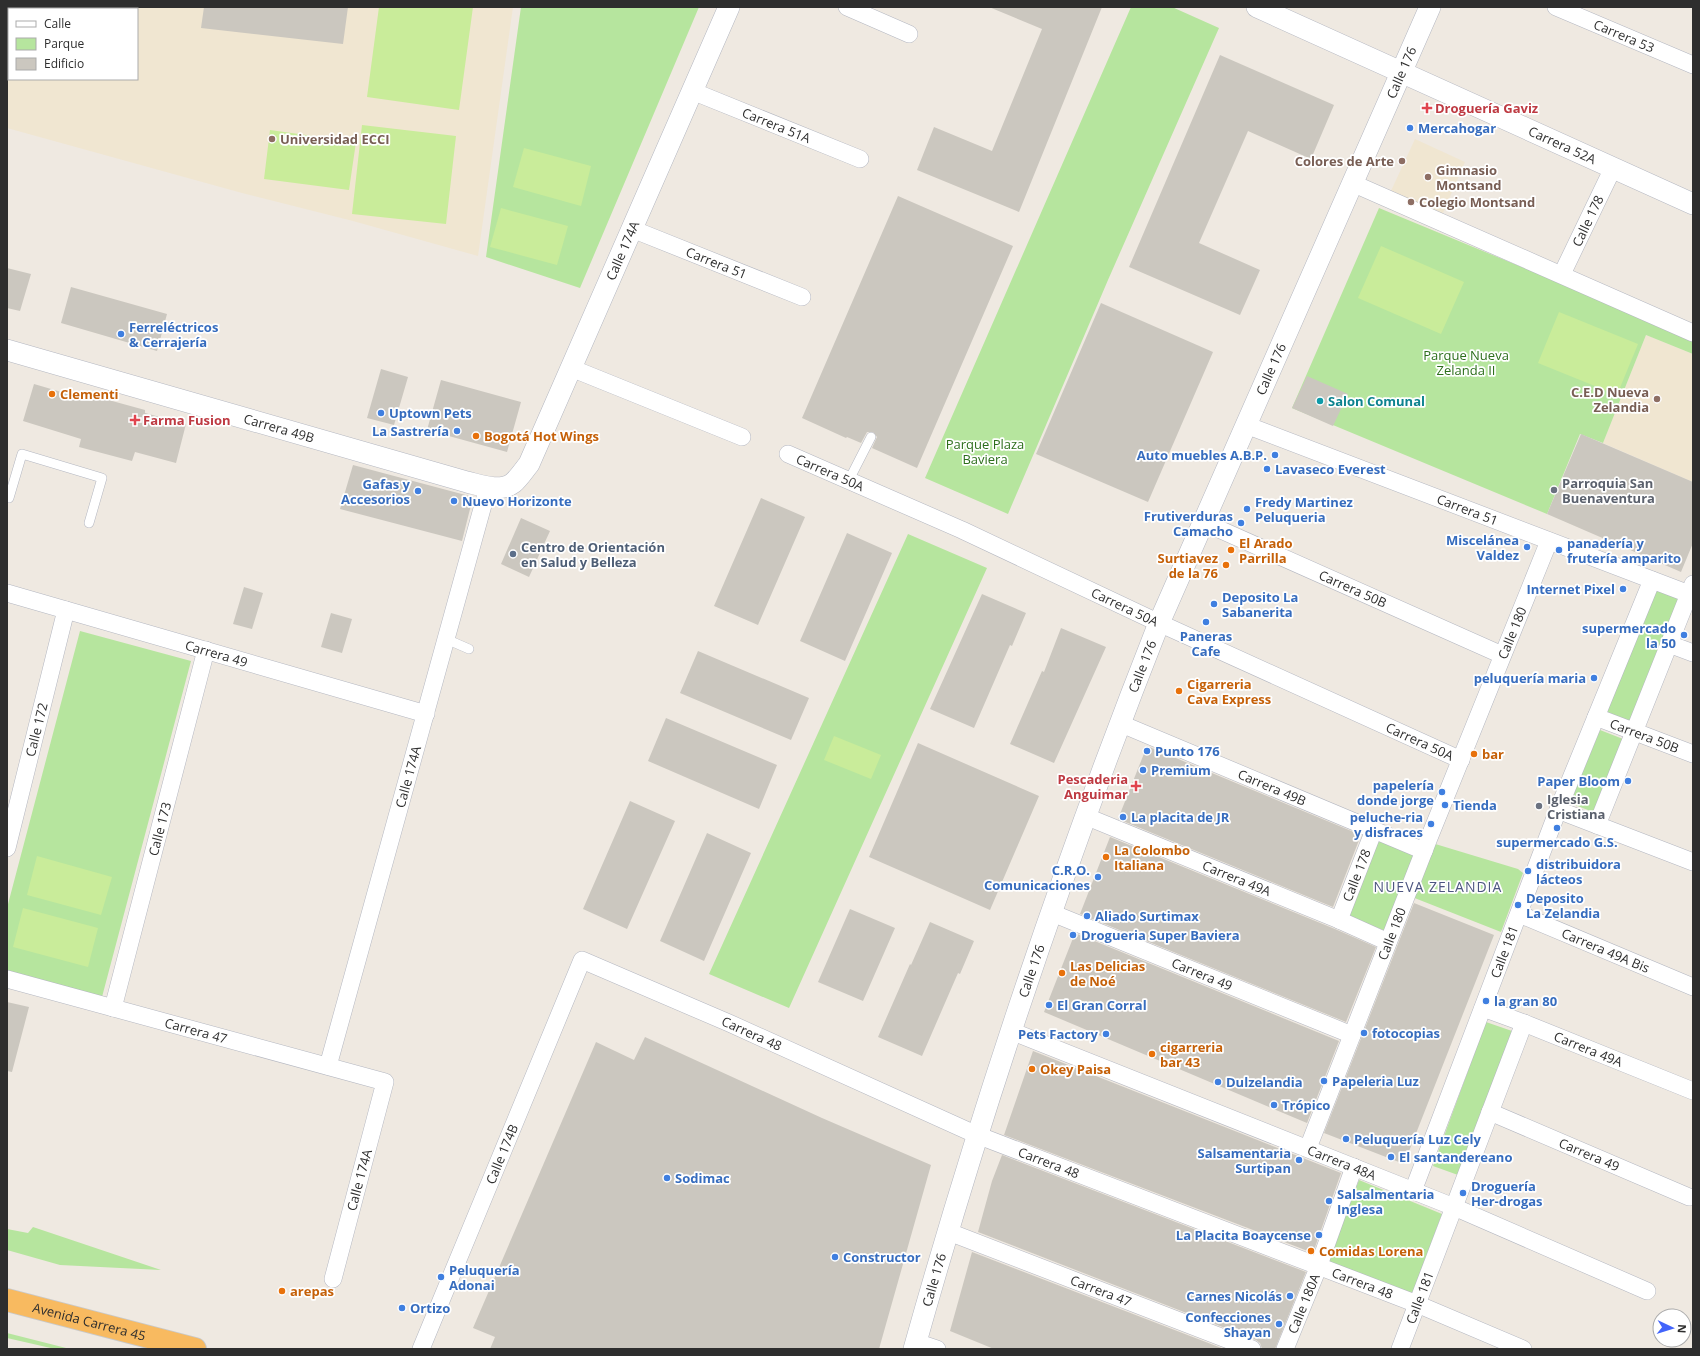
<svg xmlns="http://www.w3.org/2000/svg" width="1700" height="1356" font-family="'Open Sans',sans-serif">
  <rect width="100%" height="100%" fill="#efe9e1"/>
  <path fill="#f0e6d1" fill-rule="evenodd" d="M7,7H513L478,256L353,221L242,193L7,128ZM9,9H137V79H9Z
    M1415,139L1465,162L1442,215L1390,193Z
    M1646,335L1693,354V482L1603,443Z"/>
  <path fill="#b6e59e" d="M521,7H699L580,288L486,257Z
    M1131,7H1172L1219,28L1108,280L1008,514L925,478Z
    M1379,208L1693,338V354L1646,335L1603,443L1580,434L1547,514L1292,408Z
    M908,534L987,568L789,1008L709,974Z
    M1656,586L1683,597L1633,724L1606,713Z
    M80,631L191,661L102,997L7,972V908Z
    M1600,730L1623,739L1593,812L1570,803Z
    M1379,837L1418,854L1388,932L1348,916Z
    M1432,843L1518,869L1523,873L1501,932L1412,897Z
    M1486,1022L1512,1031L1458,1175L1433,1166Z
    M1359,1180L1442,1214L1411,1297L1327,1265Z
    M33,1227L161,1270L60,1265L7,1250V1229L28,1233Z
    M7,1333L70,1349H55L7,1338Z"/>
  <path fill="#c9ec9a" d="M379,7H473L459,110L367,97Z
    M362,125L456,136L446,224L352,214Z
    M270,130L356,142L349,190L264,179Z
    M524,148L591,166L581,206L513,187Z
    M501,208L568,226L557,265L490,247Z
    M1381,246L1464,282L1441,334L1358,298Z
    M1559,312L1638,344L1617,395L1538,363Z
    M834,736L881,755L871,779L824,760Z
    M37,856L112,877L101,915L27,895Z
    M23,908L98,928L88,967L13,947Z"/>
  <path fill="#cbc7bf" d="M204,7H348L343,44L201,28Z
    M989,7H1102L1019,212L917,170L934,127L992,151L1042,29Z
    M1220,55L1334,105L1311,159L1248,131L1199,243L1260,270L1240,315L1129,267Z
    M898,196L1013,246L917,468L872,448L877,437L873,432H867L861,443L847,437L846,438L802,418Z
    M7,268L31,274L20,311L7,308Z
    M71,287L167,314L157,351L61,323Z
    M1101,303L1213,352L1148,502L1036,454Z
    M381,369L408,377L394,425L367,418Z
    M1307,376L1348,394L1333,426L1292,408Z
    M441,380L521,402L507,452L427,430Z
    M34,384L92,401L94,396L145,410V413L186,424L176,463L135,452L132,461L79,447L81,439L23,421Z
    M1581,434L1693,482V543L1681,572L1547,514Z
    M353,465L473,497L462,541L340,509Z
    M761,498L805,517L758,625L714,606Z
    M521,518L550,531L529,577L501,564Z
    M847,533L892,553L845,661L800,641Z
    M244,587L263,593L252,629L233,624Z
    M982,594L1026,613L1012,646L1010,645L974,728L930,709Z
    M331,613L352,619L342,653L321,647Z
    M1061,628L1106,647L1054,763L1010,744L1042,671L1044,672Z
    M698,651L809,698L791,740L680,693Z
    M666,718L777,765L759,809L648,761Z
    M918,743L1039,796L990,910L869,857Z
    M1147,746L1361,835L1333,907L1118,819Z
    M630,801L675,821L627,929L583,909Z
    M707,833L751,853L704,961L660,941Z
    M1110,837L1335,929L1376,947L1346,1022L1080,914Z
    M1414,903L1494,935L1404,1164L1324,1133Z
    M850,909L895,928L863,1001L818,982Z
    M930,922L974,941L960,974L958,973L922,1056L878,1037L910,964L911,965Z
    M1075,933L1339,1041L1307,1123L1044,1012Z
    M7,1002L29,1007L12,1072L7,1071Z
    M645,1037L822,1118L931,1165L879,1349H490L495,1337L473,1328L596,1042L634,1060Z
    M1033,1051L1341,1173L1313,1253L1004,1135Z
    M1002,1155L1306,1272L1275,1349H1262L1260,1343L1256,1340L978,1232L992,1181Z
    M972,1252L1224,1349H994L950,1331Z"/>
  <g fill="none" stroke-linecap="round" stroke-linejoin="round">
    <g stroke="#b4b7c1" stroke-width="10">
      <path id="service" d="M849,480L871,437
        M9,498L22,454L102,478L89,523
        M446,639L469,649"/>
    </g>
    <g stroke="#b4b7c1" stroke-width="18">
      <g id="minor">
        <path d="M847,7L909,34"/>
        <path id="s1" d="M1556,7L1693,65"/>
        <path id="s2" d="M692,91L860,159"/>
        <path d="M1352,183L1693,333"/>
        <path id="s3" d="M632,229L802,297"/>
        <path id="s4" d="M1562,274L1613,168"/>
        <path d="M571,368L742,437"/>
        <path id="s5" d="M1246,425L1689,594"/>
        <path id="s6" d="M788,454L962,530L1159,623L1461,760"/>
        <path id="s7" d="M1203,522L1502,655"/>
        <path id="s8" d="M7,593L426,714"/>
        <path d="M1669,644L1693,653"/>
        <path id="s9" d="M1596,717L1693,754"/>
        <path id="s10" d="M1119,723L1424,851"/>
        <path d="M1558,810L1693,862"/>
        <path id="s11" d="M1085,816L1339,920L1388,942"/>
        <path d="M1597,825L1693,584"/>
        <path id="s12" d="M7,848L66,610"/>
        <path id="s13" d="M1052,913L1352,1035"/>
        <path id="s14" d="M1519,914L1693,987"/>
        <path id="s15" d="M1339,920L1374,830"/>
        <path id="s16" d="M7,979L385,1082L333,1279"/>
        <path id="s17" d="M113,1008L206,650"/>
        <path id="s18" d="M1483,1008L1524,1023L1693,1091"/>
        <path id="s19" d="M1011,1031L1454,1207L1647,1291"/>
        <path id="s20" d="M328,1066L488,487"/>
        <path id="s21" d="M1490,1112L1689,1197"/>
        <path id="s22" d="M1308,1148L1429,838L1549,541"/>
        <path id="s23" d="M1413,1191L1558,810L1652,580"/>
        <path id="s24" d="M949,1232L1252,1349"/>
        <path d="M916,1342L937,1349"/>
        <path id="s25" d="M421,1349L582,960L729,1023L977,1135L1417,1304L1523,1349"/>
        <path id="s26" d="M1285,1349L1318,1268L1354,1167"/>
        <path id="s27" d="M1400,1349L1524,1023"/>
      </g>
    </g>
    <g stroke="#b4b7c1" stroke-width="22">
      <g id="tertiary">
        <path id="s28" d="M1257,7L1693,204"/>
        <path id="s29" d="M7,350L467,482C480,485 500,493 513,483C519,478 524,470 529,464L729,7"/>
        <path id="s30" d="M914,1349C983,1103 1065,861 1159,623L1430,7"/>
      </g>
    </g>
    <g stroke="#c9c9c9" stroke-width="24">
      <g id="trunk">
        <path id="s31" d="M7,1300L195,1349"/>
      </g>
    </g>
    <use href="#service" stroke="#fff" stroke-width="9"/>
    <use href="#minor" stroke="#fff" stroke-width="17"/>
    <use href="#tertiary" stroke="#fff" stroke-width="21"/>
    <use href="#trunk" stroke="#f8ba60" stroke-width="22"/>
  </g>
  <g fill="#e0444e" stroke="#fff" stroke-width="1.5">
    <path d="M1425 102h4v4h4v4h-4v4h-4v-4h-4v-4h4z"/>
    <path d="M133 414h4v4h4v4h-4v4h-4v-4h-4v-4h4z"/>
    <path d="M1134 780h4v4h4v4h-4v4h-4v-4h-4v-4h4z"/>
  </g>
  <g fill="#3f7fe0" stroke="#fff" stroke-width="1.5">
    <circle cx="1410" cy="128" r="4"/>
    <circle cx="121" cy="334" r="4"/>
    <circle cx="381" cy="413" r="4"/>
    <circle cx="457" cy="431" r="4"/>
    <circle cx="1275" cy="455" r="4"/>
    <circle cx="1267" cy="469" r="4"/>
    <circle cx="418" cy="491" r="4"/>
    <circle cx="454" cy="501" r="4"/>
    <circle cx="1247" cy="509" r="4"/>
    <circle cx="1241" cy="523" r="4"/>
    <circle cx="1527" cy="547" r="4"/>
    <circle cx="1559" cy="550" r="4"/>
    <circle cx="1623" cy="589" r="4"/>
    <circle cx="1214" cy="604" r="4"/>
    <circle cx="1206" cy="622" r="4"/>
    <circle cx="1684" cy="635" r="4"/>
    <circle cx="1594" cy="678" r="4"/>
    <circle cx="1147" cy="751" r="4"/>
    <circle cx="1143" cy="770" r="4"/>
    <circle cx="1628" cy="781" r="4"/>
    <circle cx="1442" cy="792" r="4"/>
    <circle cx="1445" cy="805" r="4"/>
    <circle cx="1123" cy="817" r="4"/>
    <circle cx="1431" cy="824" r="4"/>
    <circle cx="1557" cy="828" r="4"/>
    <circle cx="1528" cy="871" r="4"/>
    <circle cx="1098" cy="877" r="4"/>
    <circle cx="1518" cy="905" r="4"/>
    <circle cx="1087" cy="916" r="4"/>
    <circle cx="1073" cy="935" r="4"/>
    <circle cx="1486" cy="1001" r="4"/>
    <circle cx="1049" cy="1005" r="4"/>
    <circle cx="1364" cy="1033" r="4"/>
    <circle cx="1106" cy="1034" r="4"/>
    <circle cx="1324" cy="1081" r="4"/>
    <circle cx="1218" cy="1082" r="4"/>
    <circle cx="1274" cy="1105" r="4"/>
    <circle cx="1346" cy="1139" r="4"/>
    <circle cx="1391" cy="1157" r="4"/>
    <circle cx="1299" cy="1160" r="4"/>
    <circle cx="667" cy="1178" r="4"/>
    <circle cx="1463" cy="1193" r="4"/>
    <circle cx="1329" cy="1201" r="4"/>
    <circle cx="1319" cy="1235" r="4"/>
    <circle cx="835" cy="1257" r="4"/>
    <circle cx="441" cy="1277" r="4"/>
    <circle cx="1290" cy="1296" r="4"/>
    <circle cx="402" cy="1308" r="4"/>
    <circle cx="1279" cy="1324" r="4"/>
  </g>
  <g fill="#8d6e63" stroke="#fff" stroke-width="1.5">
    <circle cx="272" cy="139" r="4"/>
    <circle cx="1402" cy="161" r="4"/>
    <circle cx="1428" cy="177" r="4"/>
    <circle cx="1411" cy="202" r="4"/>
    <circle cx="1657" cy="399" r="4"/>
  </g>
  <g fill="#e8710a" stroke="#fff" stroke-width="1.5">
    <circle cx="52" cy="394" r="4"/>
    <circle cx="476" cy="436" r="4"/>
    <circle cx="1231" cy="550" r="4"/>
    <circle cx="1226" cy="565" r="4"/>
    <circle cx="1179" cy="691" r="4"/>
    <circle cx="1474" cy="754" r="4"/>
    <circle cx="1106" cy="857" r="4"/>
    <circle cx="1062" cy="973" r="4"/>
    <circle cx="1152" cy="1054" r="4"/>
    <circle cx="1032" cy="1069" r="4"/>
    <circle cx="1311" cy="1251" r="4"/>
    <circle cx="282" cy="1291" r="4"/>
  </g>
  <circle fill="#0f9aa8" stroke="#fff" stroke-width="1.5" cx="1320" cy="401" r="4"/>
  <g fill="#6b7280" stroke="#fff" stroke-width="1.5">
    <circle cx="1554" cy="490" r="4"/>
    <circle cx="1539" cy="806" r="4"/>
  </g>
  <circle fill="#5c6f8a" stroke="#fff" stroke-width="1.5" cx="513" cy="554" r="4"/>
  <g text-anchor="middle" stroke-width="3.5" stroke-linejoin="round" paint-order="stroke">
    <g font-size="13" fill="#2e2e2e" stroke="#fff">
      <text dy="5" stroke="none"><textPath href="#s1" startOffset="74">Carrera 53</textPath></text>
      <text dy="5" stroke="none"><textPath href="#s30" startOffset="1368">Calle 176</textPath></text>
      <text dy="5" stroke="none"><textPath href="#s2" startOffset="91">Carrera 51A</textPath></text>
      <text dy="5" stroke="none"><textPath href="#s28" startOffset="335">Carrera 52A</textPath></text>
      <text dy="5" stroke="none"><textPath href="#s4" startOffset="59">Calle 178</textPath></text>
      <text dy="5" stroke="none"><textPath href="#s29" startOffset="784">Calle 174A</textPath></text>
      <text dy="5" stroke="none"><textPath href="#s3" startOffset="91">Carrera 51</textPath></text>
      <text dy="5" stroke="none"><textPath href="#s30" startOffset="1044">Calle 176</textPath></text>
      <text dy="5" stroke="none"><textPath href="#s29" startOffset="283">Carrera 49B</textPath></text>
      <text dy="5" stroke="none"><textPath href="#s6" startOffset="46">Carrera 50A</textPath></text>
      <text dy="5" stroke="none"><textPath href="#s5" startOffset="237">Carrera 51</textPath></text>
      <text dy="5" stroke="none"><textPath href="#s7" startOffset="164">Carrera 50B</textPath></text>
      <text dy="5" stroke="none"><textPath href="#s6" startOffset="370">Carrera 50A</textPath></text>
      <text dy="5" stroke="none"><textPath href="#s22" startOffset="554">Calle 180</textPath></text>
      <text dy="5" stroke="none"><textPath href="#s8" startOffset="218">Carrera 49</textPath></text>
      <text dy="5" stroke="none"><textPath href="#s30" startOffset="720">Calle 176</textPath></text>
      <text dy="5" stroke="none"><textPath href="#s12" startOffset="122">Calle 172</textPath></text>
      <text dy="5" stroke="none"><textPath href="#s9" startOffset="52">Carrera 50B</textPath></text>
      <text dy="5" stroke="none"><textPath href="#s6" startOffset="694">Carrera 50A</textPath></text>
      <text dy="5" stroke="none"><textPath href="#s20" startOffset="300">Calle 174A</textPath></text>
      <text dy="5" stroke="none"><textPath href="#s10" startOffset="166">Carrera 49B</textPath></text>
      <text dy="5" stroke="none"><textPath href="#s17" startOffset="185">Calle 173</textPath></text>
      <text dy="5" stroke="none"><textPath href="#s15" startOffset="48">Calle 178</textPath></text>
      <text dy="5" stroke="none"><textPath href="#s11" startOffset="164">Carrera 49A</textPath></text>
      <text dy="5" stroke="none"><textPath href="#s22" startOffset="230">Calle 180</textPath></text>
      <text dy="5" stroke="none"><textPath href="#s14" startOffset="94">Carrera 49A Bis</textPath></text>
      <text dy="5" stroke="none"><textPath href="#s23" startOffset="256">Calle 181</textPath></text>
      <text dy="5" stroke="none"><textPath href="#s30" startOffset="396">Calle 176</textPath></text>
      <text dy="5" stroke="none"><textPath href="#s13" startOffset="162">Carrera 49</textPath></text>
      <text dy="5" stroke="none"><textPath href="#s16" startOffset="196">Carrera 47</textPath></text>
      <text dy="5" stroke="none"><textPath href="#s25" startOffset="606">Carrera 48</textPath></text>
      <text dy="5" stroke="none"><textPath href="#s18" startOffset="113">Carrera 49A</textPath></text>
      <text dy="5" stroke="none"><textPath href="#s21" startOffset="108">Carrera 49</textPath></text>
      <text dy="5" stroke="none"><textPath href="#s25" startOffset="211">Calle 174B</textPath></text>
      <text dy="5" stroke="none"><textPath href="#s19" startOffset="356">Carrera 48A</textPath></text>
      <text dy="5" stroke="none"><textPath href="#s25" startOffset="930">Carrera 48</textPath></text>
      <text transform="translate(359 1180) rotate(-75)" y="5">Calle 174A</text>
      <text dy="5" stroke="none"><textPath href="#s30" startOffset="72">Calle 176</textPath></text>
      <text dy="5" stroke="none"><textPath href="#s25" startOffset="1266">Carrera 48</textPath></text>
      <text dy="5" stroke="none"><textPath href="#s24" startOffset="163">Carrera 47</textPath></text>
      <text dy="5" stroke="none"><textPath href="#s27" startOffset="55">Calle 181</textPath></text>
      <text dy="5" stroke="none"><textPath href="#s26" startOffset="49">Calle 180A</textPath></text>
      <text dy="5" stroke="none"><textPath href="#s31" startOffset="85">Avenida Carrera 45</textPath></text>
    </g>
    <g font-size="13" font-weight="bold" fill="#be3a42" stroke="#fff" text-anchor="start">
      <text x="1435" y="113">Droguería Gaviz</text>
      <text x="143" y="425">Farma Fusion</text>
      <text x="1128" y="784" text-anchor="end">Pescaderia<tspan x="1128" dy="15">Anguimar</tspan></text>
    </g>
    <g font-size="13" font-weight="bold" fill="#366cbe" stroke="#fff" text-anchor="start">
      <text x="1418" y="133">Mercahogar</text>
      <text x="129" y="332">Ferreléctricos<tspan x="129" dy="15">&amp; Cerrajería</tspan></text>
      <text x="389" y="418">Uptown Pets</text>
      <text x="449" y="436" text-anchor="end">La Sastrería</text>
      <text x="1267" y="460" text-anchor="end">Auto muebles A.B.P.</text>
      <text x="1275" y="474">Lavaseco Everest</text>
      <text x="410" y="489" text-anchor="end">Gafas y<tspan x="410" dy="15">Accesorios</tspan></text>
      <text x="462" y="506">Nuevo Horizonte</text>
      <text x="1255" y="507">Fredy Martinez<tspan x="1255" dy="15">Peluqueria</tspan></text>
      <text x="1233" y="521" text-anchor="end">Frutiverduras<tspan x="1233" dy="15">Camacho</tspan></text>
      <text x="1519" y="545" text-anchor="end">Miscelánea<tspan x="1519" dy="15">Valdez</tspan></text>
      <text x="1567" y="548">panadería y<tspan x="1567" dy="15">frutería amparito</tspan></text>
      <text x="1615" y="594" text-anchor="end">Internet Pixel</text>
      <text x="1222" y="602">Deposito La<tspan x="1222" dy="15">Sabanerita</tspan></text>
      <text x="1676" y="633" text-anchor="end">supermercado<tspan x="1676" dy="15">la 50</tspan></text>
      <text x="1206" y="641" text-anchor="middle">Paneras<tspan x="1206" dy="15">Cafe</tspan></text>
      <text x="1586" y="683" text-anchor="end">peluquería maria</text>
      <text x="1155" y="756">Punto 176</text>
      <text x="1151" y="775">Premium</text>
      <text x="1620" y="786" text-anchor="end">Paper Bloom</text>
      <text x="1434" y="790" text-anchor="end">papelería<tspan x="1434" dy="15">donde jorge</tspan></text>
      <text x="1453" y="810">Tienda</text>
      <text x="1131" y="822">La placita de JR</text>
      <text x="1423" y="822" text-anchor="end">peluche-ria<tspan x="1423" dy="15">y disfraces</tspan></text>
      <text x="1557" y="847" text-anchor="middle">supermercado G.S.</text>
      <text x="1536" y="869">distribuidora<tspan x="1536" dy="15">lácteos</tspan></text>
      <text x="1090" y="875" text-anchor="end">C.R.O.<tspan x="1090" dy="15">Comunicaciones</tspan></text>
      <text x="1526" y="903">Deposito<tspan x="1526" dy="15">La Zelandia</tspan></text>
      <text x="1095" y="921">Aliado Surtimax</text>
      <text x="1081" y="940">Drogueria Super Baviera</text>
      <text x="1494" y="1006">la gran 80</text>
      <text x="1057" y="1010">El Gran Corral</text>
      <text x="1372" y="1038">fotocopias</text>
      <text x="1098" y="1039" text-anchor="end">Pets Factory</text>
      <text x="1332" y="1086">Papeleria Luz</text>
      <text x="1226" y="1087">Dulzelandia</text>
      <text x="1282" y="1110">Trópico</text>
      <text x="1354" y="1144">Peluquería Luz Cely</text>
      <text x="1291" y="1158" text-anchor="end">Salsamentaria<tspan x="1291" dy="15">Surtipan</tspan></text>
      <text x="1399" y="1162">El santandereano</text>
      <text x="675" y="1183">Sodimac</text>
      <text x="1471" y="1191">Droguería<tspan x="1471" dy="15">Her-drogas</tspan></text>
      <text x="1337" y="1199">Salsalmentaria<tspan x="1337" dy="15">Inglesa</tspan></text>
      <text x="1311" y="1240" text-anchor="end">La Placita Boaycense</text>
      <text x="843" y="1262">Constructor</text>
      <text x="449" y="1275">Peluquería<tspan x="449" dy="15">Adonai</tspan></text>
      <text x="1282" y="1301" text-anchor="end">Carnes Nicolás</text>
      <text x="410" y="1313">Ortizo</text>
      <text x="1271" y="1322" text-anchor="end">Confecciones<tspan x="1271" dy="15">Shayan</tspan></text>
    </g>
    <g font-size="13" font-weight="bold" fill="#785e54" stroke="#fff" text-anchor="start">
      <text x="280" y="144">Universidad ECCI</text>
      <text x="1394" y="166" text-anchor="end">Colores de Arte</text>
      <text x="1436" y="175">Gimnasio<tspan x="1436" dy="15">Montsand</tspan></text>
      <text x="1419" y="207">Colegio Montsand</text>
      <text x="1649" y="397" text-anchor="end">C.E.D Nueva<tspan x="1649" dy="15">Zelandia</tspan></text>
    </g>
    <g font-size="13" fill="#2c6e1b" stroke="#fff">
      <text x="1466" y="360">Parque Nueva<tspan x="1466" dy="15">Zelanda II</tspan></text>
      <text x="985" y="449">Parque Plaza<tspan x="985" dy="15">Baviera</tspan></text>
    </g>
    <g font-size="13" font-weight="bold" fill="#c56008" stroke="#fff" text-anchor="start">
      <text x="60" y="399">Clementi</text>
      <text x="484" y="441">Bogotá Hot Wings</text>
      <text x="1239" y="548">El Arado<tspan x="1239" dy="15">Parrilla</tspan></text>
      <text x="1218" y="563" text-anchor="end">Surtiavez<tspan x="1218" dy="15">de la 76</tspan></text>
      <text x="1187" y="689">Cigarreria<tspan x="1187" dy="15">Cava Express</tspan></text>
      <text x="1482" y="759">bar</text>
      <text x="1114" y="855">La Colombo<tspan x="1114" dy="15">Italiana</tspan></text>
      <text x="1070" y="971">Las Delicias<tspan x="1070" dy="15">de Noé</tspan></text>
      <text x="1160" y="1052">cigarreria<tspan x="1160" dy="15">bar 43</tspan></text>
      <text x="1040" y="1074">Okey Paisa</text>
      <text x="1319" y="1256">Comidas Lorena</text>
      <text x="290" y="1296">arepas</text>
    </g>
    <g font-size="13" font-weight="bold" fill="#0d838f" stroke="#fff" text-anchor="start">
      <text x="1328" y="406">Salon Comunal</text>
    </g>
    <g font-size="13" font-weight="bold" fill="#5b616d" stroke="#fff" text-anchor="start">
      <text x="1562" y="488">Parroquia San<tspan x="1562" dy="15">Buenaventura</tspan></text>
      <text x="1547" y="804">Iglesia<tspan x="1547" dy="15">Cristiana</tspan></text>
    </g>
    <g font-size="13" font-weight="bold" fill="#4e5e75" stroke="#fff" text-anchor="start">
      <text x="521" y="552">Centro de Orientación<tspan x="521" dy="15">en Salud y Belleza</tspan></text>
    </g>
    <g font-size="14" letter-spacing="1" fill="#4d5680" stroke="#fff">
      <text x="1438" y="892">NUEVA ZELANDIA</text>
    </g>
  </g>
  <rect width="1700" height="1356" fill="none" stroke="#2e2e2e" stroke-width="16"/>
  <rect x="8" y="8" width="130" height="72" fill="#ffffff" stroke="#ababab"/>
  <rect x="16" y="21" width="20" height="6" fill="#ffffff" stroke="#ababab"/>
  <text x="44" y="28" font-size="12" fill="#2e2e2e">Calle</text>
  <rect x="16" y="38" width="20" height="12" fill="#b6e59e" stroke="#ababab"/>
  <text x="44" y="48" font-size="12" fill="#2e2e2e">Parque</text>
  <rect x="16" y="58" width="20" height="12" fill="#cbc7bf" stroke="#ababab"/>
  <text x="44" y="68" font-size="12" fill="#2e2e2e">Edificio</text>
  <g transform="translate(1672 1328) rotate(94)"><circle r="19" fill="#ffffff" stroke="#ababab"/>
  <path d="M0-3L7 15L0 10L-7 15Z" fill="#4264fb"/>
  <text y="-6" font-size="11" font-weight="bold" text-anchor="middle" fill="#2e2e2e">N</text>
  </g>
</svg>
